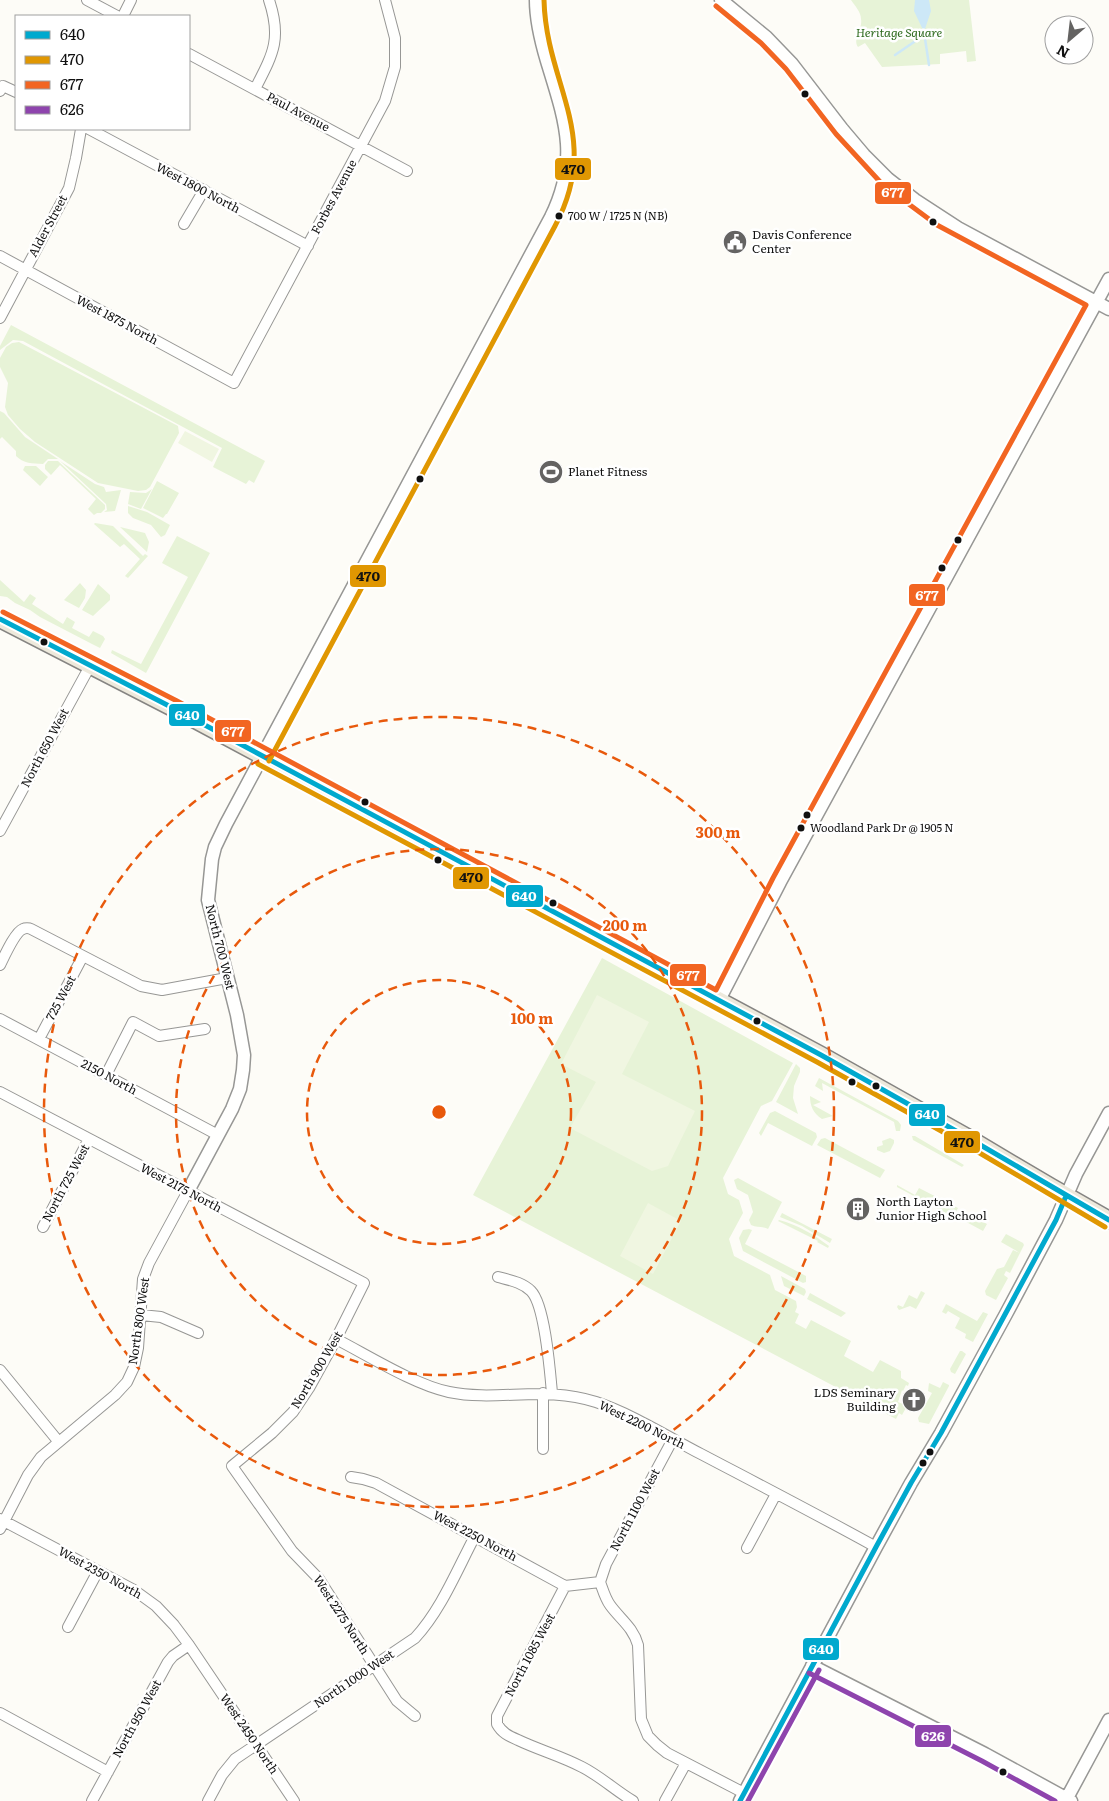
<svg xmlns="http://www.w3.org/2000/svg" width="1109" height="1801" font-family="Literata,serif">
  <rect width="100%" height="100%" fill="#fdfcf7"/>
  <path fill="#e7f3d7" d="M851,0H969L976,61L967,62L966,51L940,54V64L882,67L865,43L858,47C852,39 863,29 861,19C861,12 855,6 851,0Z
    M11,325L265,461L254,483L249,480L246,484L213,467L222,448L23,341L13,340L0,350V346Z
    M19,342L178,426L179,433L150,487L146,490L138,491L98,483L35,442L20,429L8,415L5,407L8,383L0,367V358L6,347L12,343Z
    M0,411L4,413L25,437L58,459H48L43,464C32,463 24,464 16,456V451L2,437L0,439Z
    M48,461H58L105,505V509L101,513H97L94,515L88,509L96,499L60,465L51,475L45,469V465Z
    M60,461L95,484L104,487L106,492L121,490L115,511L104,512L107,510L106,504Z
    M25,466H36L48,477L40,486L23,470Z
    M157,481L179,493L167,514H166L163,518L143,508Z
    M152,489L141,509L128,504L130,492L146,493Z
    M128,506L147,512L170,525L165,535L161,537L151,525L133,518L128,513Z
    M95,523L113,526L143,556L145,554L148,556L128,578L125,576L140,559L124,544L120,547L94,524Z
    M120,527L145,533L149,542L147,552Z
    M177,536L210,553L146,673L111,653L112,650L141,664L188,577L162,563Z
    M0,580L24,602L30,594L36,598L32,604L63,624L67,617L75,622L72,628L89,637L93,631L103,636L105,639L100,648L92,644L40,617L30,610L15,603L7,597L0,596Z
    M80,583L86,590L85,598L79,608L64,600Z
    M98,584L110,595V600L93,616L82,610Z
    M602,958L793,1063L772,1101L761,1106L723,1178L728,1194L739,1200L743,1213L729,1239L734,1256L770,1275L775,1290L796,1301L797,1307L795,1312L799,1314L795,1323L806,1329L811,1320L851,1341L844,1356L873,1372L880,1360L901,1371V1378L909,1383L908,1386L906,1385L903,1391L902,1390L898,1402L907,1406L902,1415L899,1413L896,1419L473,1195Z
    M796,1064L800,1068V1072L794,1086L793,1098L798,1114L776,1102Z
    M819,1078L898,1121L901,1125L900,1131H896L894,1122L822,1083L823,1091L815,1086Z
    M810,1096L821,1102L813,1105L833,1116L822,1119C813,1113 810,1106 810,1096Z
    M775,1111L816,1133L817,1137L812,1146L768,1123L761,1136L759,1133L770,1113Z
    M912,1136H915L964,1165L962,1167L913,1140Z
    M825,1138L885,1170L880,1178L817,1145L821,1139Z
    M890,1138L894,1140V1143L890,1151L884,1153L877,1150V1147L883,1145L882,1141Z
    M738,1178L782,1202L768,1229C762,1226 757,1228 751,1225L749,1220L753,1212L748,1195L737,1189L734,1180Z
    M897,1185L915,1195L919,1188L958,1208L953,1217L897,1187Z
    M961,1210L987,1224L983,1231L957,1217Z
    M782,1213L832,1239L830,1243L802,1226L780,1217Z
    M779,1220C798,1225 813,1234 829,1246L828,1248L817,1242L818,1241L778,1221Z
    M749,1229L752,1230L745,1244L806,1276V1282L803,1283L743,1251L739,1238L743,1230Z
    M1006,1234L1023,1243L1024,1245L1020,1253L1001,1242Z
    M1013,1250L1020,1253L1010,1273L1006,1271L1004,1275L1008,1278L996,1300L986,1295L985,1291L997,1269L1004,1267Z
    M781,1276L805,1289L806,1292L804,1296L784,1286Z
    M921,1291L925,1293L916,1309L910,1306L899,1310L897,1307L898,1305L903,1307L909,1295L917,1299Z
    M810,1293L846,1313L841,1317L807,1299Z
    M946,1304L977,1321L983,1312L988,1314L973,1342L965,1338L966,1334L955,1328L960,1318L948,1311L946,1314L942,1312Z
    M960,1351H962L966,1354L955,1374L951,1372L950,1369Z
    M943,1382L949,1385V1386L929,1424L919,1422L918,1418L932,1393L928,1391L929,1383L940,1388Z"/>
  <path fill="#f0f6e1" d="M185,431L219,449L212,462L178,443Z
    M597,995L649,1022L622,1074L695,1111L668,1166L652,1171L570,1128L596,1082L561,1064Z
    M648,1203L681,1221L653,1274L620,1256Z"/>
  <path fill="#cde8f7" d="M915,0H929L931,11L924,32L914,11Z"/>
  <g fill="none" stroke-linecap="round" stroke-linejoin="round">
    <path stroke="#cde8f7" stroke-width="2.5" d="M924,32L929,65
      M895,55L914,42L924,32"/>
    <g stroke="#979795" stroke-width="12">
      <path id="minor" d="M87,0L117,16
        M123,16L131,0
        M189,54L407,171
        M255,89C273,54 282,39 269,0
        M0,91L3,86L16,92
        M89,129L308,246
        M184,224L204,190
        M0,256L234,383L385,101L395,67V38L385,0
        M0,318L69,188L76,158L81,129
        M0,831L90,666
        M0,965C4,957 15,932 23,929C25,928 29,928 31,929L141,986L162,990L227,978
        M0,1019L218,1135
        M39,1039L83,956
        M106,1075L133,1022L159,1036L205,1029
        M0,1092L364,1283L336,1339L309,1388L293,1412L272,1433L232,1466L292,1551L319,1579L397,1701L415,1716
        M43,1227L89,1139
        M498,1277C509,1280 522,1282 531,1291C545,1305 550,1371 552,1393
        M141,1315L161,1317L198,1333
        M336,1339C369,1356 415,1385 449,1392C498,1402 545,1385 596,1402C632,1414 668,1437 701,1454C760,1485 818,1515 876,1547
        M0,1370L58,1441
        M543,1393V1449
        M351,1477L363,1479L376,1483L565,1586L600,1582
        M0,1519L134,1590L156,1606L174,1625L189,1645L294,1801
        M0,1529L28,1475L41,1457L115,1395L127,1382L134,1367L138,1348L143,1279L149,1263L188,1191
        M747,1548L776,1494
        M600,1582C603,1590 605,1598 610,1605C620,1619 633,1627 638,1645L641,1719L648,1736L657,1745L667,1753L744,1793
        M600,1582L606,1564L673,1439
        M565,1586L497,1716V1724C502,1733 509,1736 518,1740C539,1750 561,1756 582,1767C600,1776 616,1791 633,1801
        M68,1627L98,1571
        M0,1713L108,1772
        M92,1801L168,1662L173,1656L189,1645
        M208,1801L222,1775L235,1759L415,1638C441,1610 457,1570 475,1536
        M665,1801L686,1763"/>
    </g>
    <g stroke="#979795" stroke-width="15">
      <path id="tertiary" d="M721,0L766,37L792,64L842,129L864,155L888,179L915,200L958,228L1109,309
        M719,1000L780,882L1109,279
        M188,1191L232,1109L240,1089L243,1070L244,1055L237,1015L208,900L212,859L215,847L226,824L551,217C580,158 565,120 547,61C541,41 536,21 536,0
        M812,1666L985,1754L1071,1801
        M1067,1798L1109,1720
        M740,1801L876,1547L911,1483L941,1433L1006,1314L1056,1220L1076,1174L1109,1113"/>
    </g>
    <g stroke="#858482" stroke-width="19">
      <path id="primary" d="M0,619L173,708L821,1055L965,1136L1051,1187L1109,1220"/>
    </g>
    <use href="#minor" stroke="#fffffe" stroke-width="10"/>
    <use href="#tertiary" stroke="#fffffe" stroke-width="12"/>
    <use href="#primary" stroke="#ede9dc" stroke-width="16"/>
    <g stroke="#fff" stroke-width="9">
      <path id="bus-1" d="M0,619L173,708L821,1055L965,1136L1109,1220
        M740,1801L876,1547L911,1483L941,1433L1056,1220L1066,1196"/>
    </g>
    <g stroke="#fff" stroke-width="9">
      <path id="bus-2" d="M269,761L555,226C603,136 546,86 544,0
        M258,764L817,1062L961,1142L1105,1227"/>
    </g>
    <g stroke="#fff" stroke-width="9">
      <path id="bus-3" d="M3,612L177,701L716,990L773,878L1086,305L937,225L883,185L836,134L786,69L761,43L716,6"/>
    </g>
    <g stroke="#fff" stroke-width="9">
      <path id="bus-4" d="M809,1673L982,1761L1055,1801
        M748,1801L819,1670"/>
    </g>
    <use href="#bus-1" stroke="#00a9ce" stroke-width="5"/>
    <use href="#bus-2" stroke="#e09702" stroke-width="5"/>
    <use href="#bus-3" stroke="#f26522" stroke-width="5"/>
    <use href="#bus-4" stroke="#8e44ad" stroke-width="5"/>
  </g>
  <g fill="none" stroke="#e8590c" stroke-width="2.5" stroke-dasharray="9 6">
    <circle cx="439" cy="1112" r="132"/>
    <circle cx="439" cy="1112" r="263"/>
    <circle cx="439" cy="1112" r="395"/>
  </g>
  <defs>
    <g id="civic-disc" transform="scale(1.25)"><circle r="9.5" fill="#646362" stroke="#fff"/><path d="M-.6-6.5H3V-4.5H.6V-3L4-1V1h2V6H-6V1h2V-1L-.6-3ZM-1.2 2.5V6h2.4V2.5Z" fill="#fff"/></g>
    <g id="stadium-disc" transform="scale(1.25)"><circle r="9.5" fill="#646362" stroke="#fff"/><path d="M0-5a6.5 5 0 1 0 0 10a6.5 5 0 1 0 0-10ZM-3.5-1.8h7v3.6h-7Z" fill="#fff"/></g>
    <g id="building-disc" transform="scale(1.25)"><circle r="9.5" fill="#646362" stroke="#fff"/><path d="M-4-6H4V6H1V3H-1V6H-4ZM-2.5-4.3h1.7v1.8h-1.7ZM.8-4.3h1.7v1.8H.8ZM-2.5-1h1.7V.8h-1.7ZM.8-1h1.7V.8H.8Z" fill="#fff"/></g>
    <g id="church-disc" transform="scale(1.25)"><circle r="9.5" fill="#646362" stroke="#fff"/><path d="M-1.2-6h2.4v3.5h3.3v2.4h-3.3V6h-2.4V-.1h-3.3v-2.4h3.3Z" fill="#fff"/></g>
  </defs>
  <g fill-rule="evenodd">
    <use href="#civic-disc" x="735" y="242"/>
    <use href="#stadium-disc" x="551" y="472"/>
    <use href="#building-disc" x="858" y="1209"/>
    <use href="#church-disc" x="914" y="1400"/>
  </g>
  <g fill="#111" stroke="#fff" stroke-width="2">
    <circle cx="805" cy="94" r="4.5"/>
    <circle cx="559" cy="216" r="4.5"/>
    <circle cx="933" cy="222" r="4.5"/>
    <circle cx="420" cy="479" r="4.5"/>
    <circle cx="958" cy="540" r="4.5"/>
    <circle cx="942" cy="568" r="4.5"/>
    <circle cx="44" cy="642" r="4.5"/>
    <circle cx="365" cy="802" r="4.5"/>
    <circle cx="807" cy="815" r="4.5"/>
    <circle cx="801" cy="828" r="4.5"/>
    <circle cx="438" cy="860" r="4.5"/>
    <circle cx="553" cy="903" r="4.5"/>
    <circle cx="757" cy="1021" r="4.5"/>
    <circle cx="852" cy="1082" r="4.5"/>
    <circle cx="876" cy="1086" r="4.5"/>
    <circle cx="930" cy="1452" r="4.5"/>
    <circle cx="923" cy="1463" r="4.5"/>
    <circle cx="1003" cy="1772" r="4.5"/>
  </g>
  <g text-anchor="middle" stroke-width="5" stroke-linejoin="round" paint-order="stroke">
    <g font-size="11" fill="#111" stroke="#fff" text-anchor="start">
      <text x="568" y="220">700 W / 1725 N (NB)</text>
      <text x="810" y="832">Woodland Park Dr @ 1905 N</text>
    </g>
    <g font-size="12" font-style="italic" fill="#2f6b1f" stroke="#fff">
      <text x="899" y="37">Heritage Square</text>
    </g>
    <g font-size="12" fill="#111" stroke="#fff">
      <text transform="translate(298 112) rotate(28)" y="4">Paul Avenue</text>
      <text transform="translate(198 188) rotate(28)" y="4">West 1800 North</text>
      <text transform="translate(334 197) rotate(-62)" y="4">Forbes Avenue</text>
      <text transform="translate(48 226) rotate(-62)" y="4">Alder Street</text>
      <text transform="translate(117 320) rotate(28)" y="4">West 1875 North</text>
      <text transform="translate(45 748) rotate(-62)" y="4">North 650 West</text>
      <text transform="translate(220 947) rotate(76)" y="4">North 700 West</text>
      <text transform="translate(61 998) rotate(-62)" y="4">725 West</text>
      <text transform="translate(109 1077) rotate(28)" y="4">2150 North</text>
      <text transform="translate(66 1183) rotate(-62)" y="4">North 725 West</text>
      <text transform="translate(181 1188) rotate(28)" y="4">West 2175 North</text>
      <text transform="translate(139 1321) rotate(-82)" y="4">North 800 West</text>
      <text transform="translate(317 1370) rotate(-59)" y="4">North 900 West</text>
      <text transform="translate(642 1425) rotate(26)" y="4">West 2200 North</text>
      <text transform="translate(635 1510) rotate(-62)" y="4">North 1100 West</text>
      <text transform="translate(475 1536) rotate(28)" y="4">West 2250 North</text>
      <text transform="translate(100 1573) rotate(29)" y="4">West 2350 North</text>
      <text transform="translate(341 1615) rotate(57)" y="4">West 2275 North</text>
      <text transform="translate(530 1655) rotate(-62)" y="4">North 1085 West</text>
      <text transform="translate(354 1679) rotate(-34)" y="4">North 1000 West</text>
      <text transform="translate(137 1719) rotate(-61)" y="4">North 950 West</text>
      <text transform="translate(249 1734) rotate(56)" y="4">West 2450 North</text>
    </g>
    <g font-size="12" fill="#111" stroke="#fff" text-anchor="start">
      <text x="752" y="239">Davis Conference<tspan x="752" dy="14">Center</tspan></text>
      <text x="568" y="476">Planet Fitness</text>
      <text x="876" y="1206">North Layton<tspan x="876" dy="14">Junior High School</tspan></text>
      <text x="896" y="1397" text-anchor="end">LDS Seminary<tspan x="896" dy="14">Building</tspan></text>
    </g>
  </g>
  <circle cx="439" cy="1112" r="8" fill="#e8590c" stroke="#fff" stroke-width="2.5"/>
  <g font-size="15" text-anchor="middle" font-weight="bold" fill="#e8590c" stroke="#fff" stroke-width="5" stroke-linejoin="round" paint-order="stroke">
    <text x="718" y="838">300 m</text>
    <text x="625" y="931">200 m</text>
    <text x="532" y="1024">100 m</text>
  </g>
  <g stroke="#fff" stroke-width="2">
    <rect x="554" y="157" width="38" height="24" rx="5" fill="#e09702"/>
    <rect x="874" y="181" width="38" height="24" rx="5" fill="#f26522"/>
    <rect x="349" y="564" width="38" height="24" rx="5" fill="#e09702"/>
    <rect x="908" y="583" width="38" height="24" rx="5" fill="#f26522"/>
    <rect x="168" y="703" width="38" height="24" rx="5" fill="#00a9ce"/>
    <rect x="214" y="719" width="38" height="24" rx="5" fill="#f26522"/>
    <rect x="452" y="866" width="38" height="24" rx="5" fill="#e09702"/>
    <rect x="505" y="884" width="39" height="24" rx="5" fill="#00a9ce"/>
    <rect x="669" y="963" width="38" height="24" rx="5" fill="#f26522"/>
    <rect x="908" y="1103" width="38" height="24" rx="5" fill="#00a9ce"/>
    <rect x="943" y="1130" width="38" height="24" rx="5" fill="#e09702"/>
    <rect x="802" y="1637" width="38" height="24" rx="5" fill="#00a9ce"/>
    <rect x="914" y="1724" width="38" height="24" rx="5" fill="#8e44ad"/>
  </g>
  <g font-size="14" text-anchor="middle" font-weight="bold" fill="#fff">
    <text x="893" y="197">677</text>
    <text x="927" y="600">677</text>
    <text x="187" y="720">640</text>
    <text x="233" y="736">677</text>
    <text x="524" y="901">640</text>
    <text x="688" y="980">677</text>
    <text x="927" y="1119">640</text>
    <text x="821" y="1654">640</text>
    <text x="933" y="1741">626</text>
  </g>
  <g font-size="14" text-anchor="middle" font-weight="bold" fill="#111">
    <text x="573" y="174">470</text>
    <text x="368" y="581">470</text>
    <text x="471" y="882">470</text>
    <text x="962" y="1147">470</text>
  </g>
  <rect x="15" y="15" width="175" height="115" fill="#ffffff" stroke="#a0a0a0"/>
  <rect x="25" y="31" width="25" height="8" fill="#00a9ce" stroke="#a0a0a0"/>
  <text x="60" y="40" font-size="15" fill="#111111">640</text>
  <rect x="25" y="56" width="25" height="8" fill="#e09702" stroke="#a0a0a0"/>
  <text x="60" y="65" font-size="15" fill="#111111">470</text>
  <rect x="25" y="81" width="25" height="8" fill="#f26522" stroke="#a0a0a0"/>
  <text x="60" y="90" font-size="15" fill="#111111">677</text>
  <rect x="25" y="106" width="25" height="8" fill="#8e44ad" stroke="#a0a0a0"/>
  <text x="60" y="115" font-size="15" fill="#111111">626</text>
  <g transform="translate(1069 40) rotate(208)"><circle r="24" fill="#ffffff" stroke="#a0a0a0"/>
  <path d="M0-4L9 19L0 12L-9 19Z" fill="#646362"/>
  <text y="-8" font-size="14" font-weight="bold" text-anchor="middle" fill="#111111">N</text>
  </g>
</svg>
